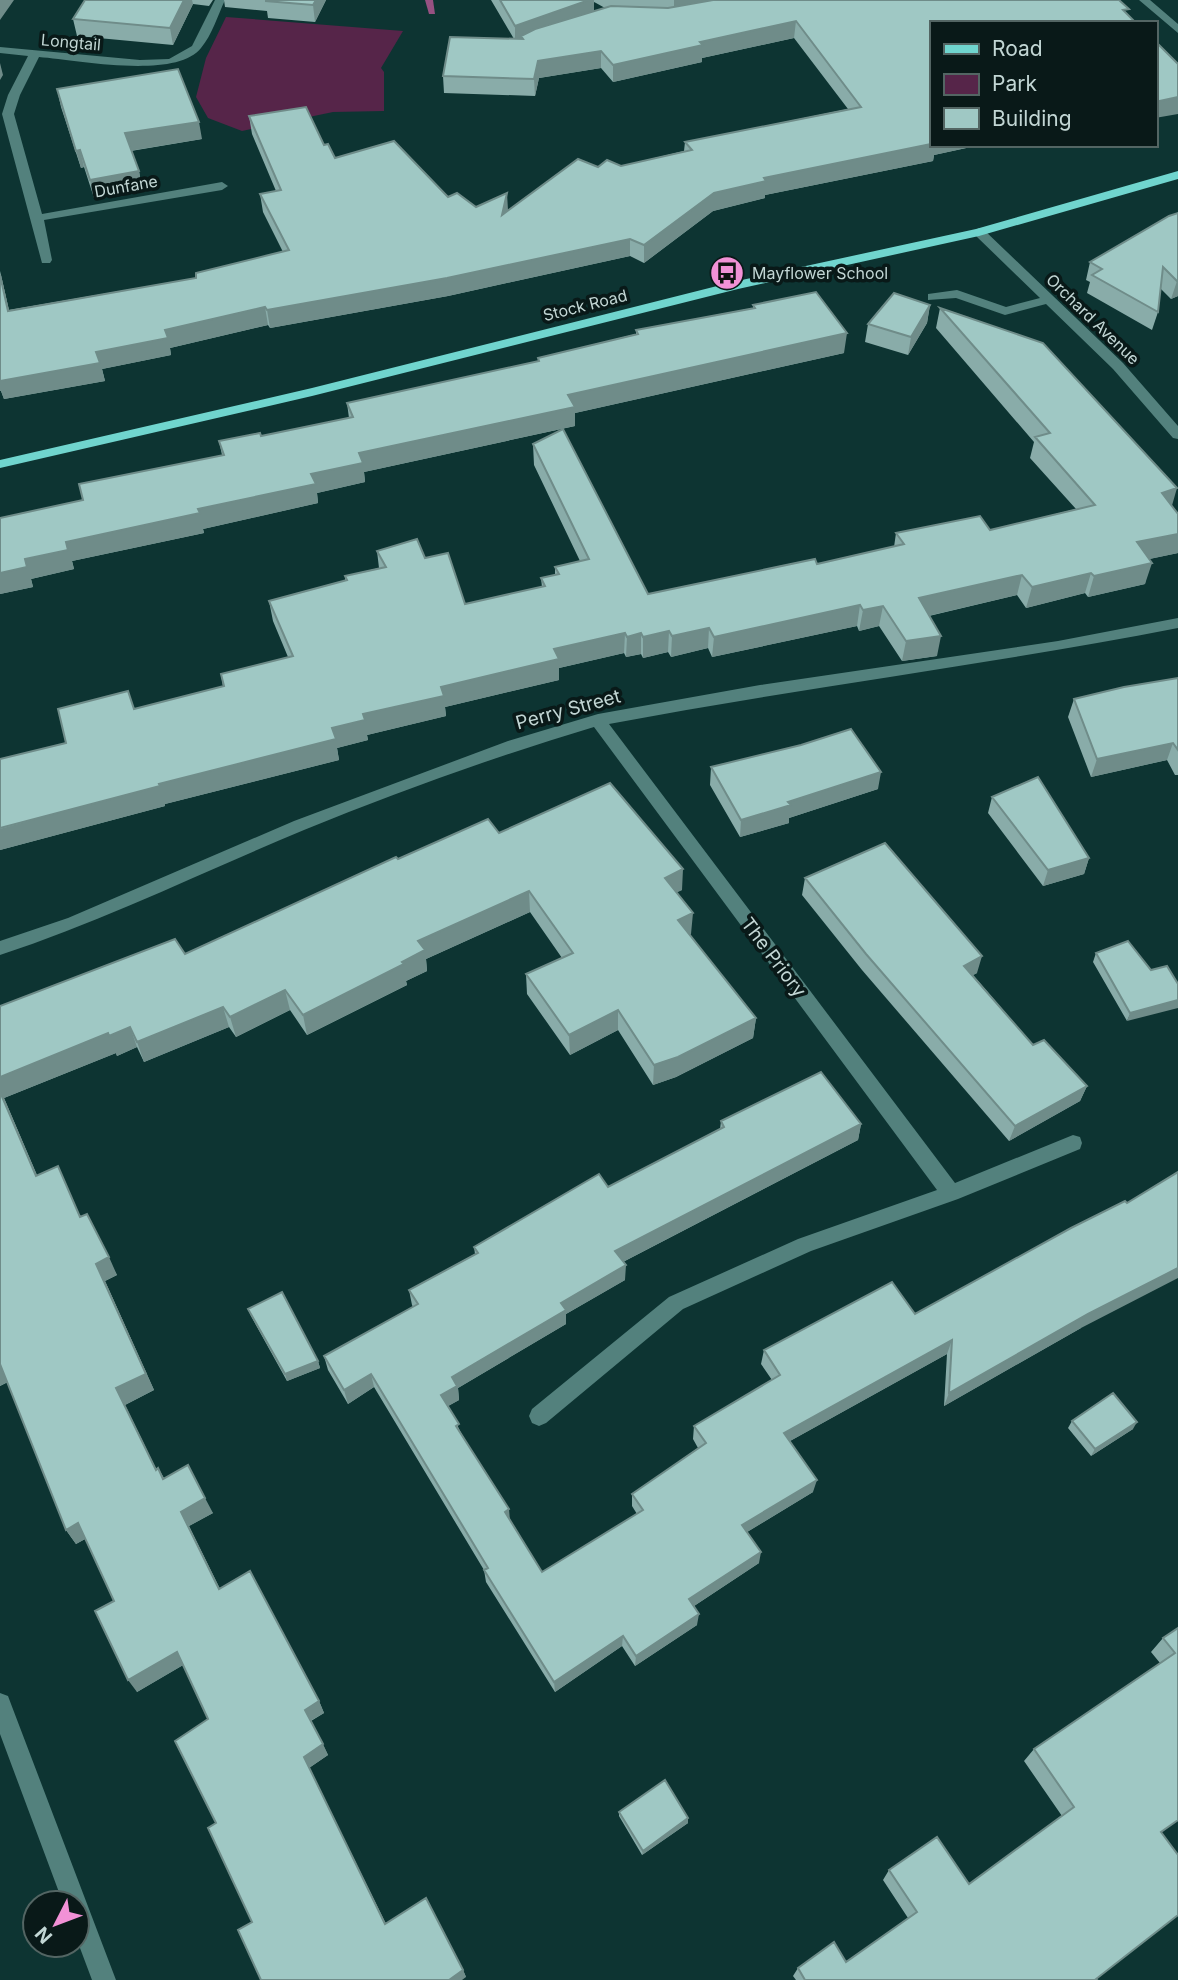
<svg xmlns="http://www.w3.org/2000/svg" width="1178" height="1980" font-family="Inter,sans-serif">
  <rect width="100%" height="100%" fill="#0d3432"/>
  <path fill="#562549" d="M226,17L403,31L381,68L384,72V111L333,112L242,131L208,118L196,97L206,58Z"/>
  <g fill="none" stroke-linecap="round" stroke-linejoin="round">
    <path fill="#965182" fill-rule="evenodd" d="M425,0H433L435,14H429Z"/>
    <path fill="#53817d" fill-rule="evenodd" d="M215,0H225C218,15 212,35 201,48C176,80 76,60 39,57L20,95L14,114L42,214L222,182L228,186L222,190L44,220L52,260L50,263H42L2,114L8,95L28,56L0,53V47L140,60L169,59L192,46Z
      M1139,0H1150L1178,24V33Z
      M979,228L983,229L1123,363L1178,426V439L1173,438L1113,369L1046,304L1005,315L956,298L928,300V294L957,290L1006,307L1040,298L975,235L973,232Z
      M1178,618V628C989,665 798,688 609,724L955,1183L1073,1135L1080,1137L1082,1143L1080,1149L958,1199L811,1251L683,1309L546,1423L539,1426L532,1423L529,1416L532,1409L669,1297L798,1239L937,1190L594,727C497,756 399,791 304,830C203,872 105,920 0,955V941L68,918L294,821L508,741L598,714L760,685L1058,641Z
      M0,1693L8,1696L11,1704L116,1980H92L77,1940V1903H63L0,1734Z"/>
    <path fill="#70d5ce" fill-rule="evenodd" d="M1178,171V179L979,236L738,289L312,396L0,468V460L312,388L737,281L976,229Z"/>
  </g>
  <path fill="#89aca9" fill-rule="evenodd" d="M85,0H213L209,6L193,4L173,45L77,36L73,19Z
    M224,0H326L315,22L268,18L267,11L225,7Z
    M491,0H1119L931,145H980L934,155L933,161L765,195V198L713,211L644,263L630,256L448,296L270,328L268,325L170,348L171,355L102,369L105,381L4,399L1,391H0V271L9,310L196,278L283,252L263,212L260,194L276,191L252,134L249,116L324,145L335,158L476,207L508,211L598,167L621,166L684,151L685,142L848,109L794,38L702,58V62L613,82L601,68L539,78L535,96L444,93L443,76L514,39ZM594,2L596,3L605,8L594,11Z
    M57,89L202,139L131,151L139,171L142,189L94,198L84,167L81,168L61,107Z
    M1178,213V296L1171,299L1160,288L1158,312L1152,330L1087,293L1090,282L1086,280L1090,262Z
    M753,305L844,353L575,413V426L364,472L365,482L317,493L318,503L203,529L204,533L72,561L74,569L31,579L33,587L0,594V518L83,500L222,455L219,441L261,436L349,418L347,403L538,362V358L636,334V330L753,308Z
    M930,305L927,323L908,355L865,342L868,324Z
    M940,308L1172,506L1178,553L1149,559L1145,584L1088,597L1085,593L1026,608L1017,595L929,616L937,656L902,661L879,626L859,631L857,626L712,657L708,648L671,657L668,652L643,658L641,654L626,657L624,653L559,668V680L445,707L446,716L367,735L368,740L337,748L339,760L165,804V806L0,850V759L66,743L134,709L223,687L221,674L288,657L273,621L269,601L345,581V576L379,568L377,551L425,558L465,604L542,587L541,578L555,575V567L580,561L534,465L533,444L648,594L817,564L894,547L896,533L990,530L1076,509L1030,458L1034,442L936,328Z
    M1178,678V775H1175L1167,760L1091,777L1068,717L1074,699Z
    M801,745L878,789L789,818V823L740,837L710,785L711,767Z
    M992,797L1089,858L1084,874L1043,886L988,813Z
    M499,833L682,890L676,892L691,934L689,935L756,1018L753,1038L676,1077L653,1085L618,1030L570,1055L527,994L526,974L562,958L530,912L426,959L427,971L406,981L407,985L307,1035L290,1010L236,1037L229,1027L144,1062L137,1047L117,1056L116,1053L4,1098L37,1175L66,1185L80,1217L117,1275L105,1281L154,1390L125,1405L156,1469L158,1468L164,1478L213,1513L189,1526L220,1589L319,1701L324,1713L311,1721L328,1755L309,1768L386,1924L463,1970L466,1977L252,1922L216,1823L208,1719L183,1665L137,1692L114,1601L85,1539L76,1544L66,1530L8,1382L0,1386V1006L185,954L398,859Z
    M805,878L977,973L973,975L1033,1045L1087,1086L1080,1101L1009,1141L862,970L802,895Z
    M1096,953L1151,970L1127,1021L1093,962Z
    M721,1121L861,1124L858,1140L623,1262L625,1280L566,1314V1324L458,1388L459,1400L448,1406L461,1433L510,1521L542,1572L637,1514L632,1506V1494L698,1448L693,1439L694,1426L772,1380L761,1364L764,1350L915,1314L1081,1328L944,1406L947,1354L790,1441L813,1492L747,1532L759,1563L694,1606L697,1625L635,1666L622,1646L555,1692L486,1582L484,1570L374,1387L348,1404L328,1370L324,1356L413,1307L412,1305L409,1290L475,1254L474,1247L608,1187L720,1129Z
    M248,1309L318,1361L320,1368L287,1381L251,1316Z
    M1072,1421L1133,1429L1091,1456L1068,1428Z
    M1178,1628L1162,1833L1096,1979L1097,1980H796L793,1976L798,1968L846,1962L908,1918L883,1880L889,1870L969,1884L1062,1816L1024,1761L1034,1749L1160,1663L1151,1652L1163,1638Z
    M619,1812L688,1818V1823L642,1855L619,1816Z"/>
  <path fill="#6f8c89" d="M0,0H14L0,20Z
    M184,0H192L193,4L173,45L170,28Z
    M316,0H326L315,22L313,5Z
    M589,0H594V15L521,36V41L515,43V26Z
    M674,0H739L674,11Z
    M796,21L794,38L702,58V62L613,82V65L700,42Z
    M601,51V68L539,78L535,96L534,79L538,61Z
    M0,63L3,75L0,80Z
    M1178,97V114L1155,118V102Z
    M199,122L202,139L129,151L125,133Z
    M931,138V145H980L934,155L933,161L765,195V198L713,211L644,263V245L714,193L764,178Z
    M80,150L84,167L81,168L76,151Z
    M139,171L142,189L94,198L90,180Z
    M507,193L508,210L502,233V215Z
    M630,239V256L448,296L270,328L267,310Z
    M0,271L13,328L8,311Z
    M1178,280V296L1171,299L1177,281Z
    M930,305L927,323L908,355L911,337Z
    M265,307L268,325L170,348L171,355L102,369L105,381L4,399L1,391H0V381L165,330Z
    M847,333L844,353L575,413V426L364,472L365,482L317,493L318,503L203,529L204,533L72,561L74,569L31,579L33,587L0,594V573L25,559L66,542L198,509L311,474L359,453L568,395Z
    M1177,488L1171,509L1162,493Z
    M1178,534V553L1131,563L1137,542Z
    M1152,563L1145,584L1088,597L1094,576Z
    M1091,573L1085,593L1026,608L1032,587Z
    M1022,575L1017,595L915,619L919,598Z
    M860,605L857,626L712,657L714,637Z
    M883,606L879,626L859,631L863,610Z
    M709,628L708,648L671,657L672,636Z
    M669,631L668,652L643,658V637Z
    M625,633L624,653L559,668V680L445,707L446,716L367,735L368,740L337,748L339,760L165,804V806L0,850V829L159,784L332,728L363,714L554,649Z
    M641,633V654L626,657L627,637Z
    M941,636L937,656L902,661L906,641Z
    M1173,743L1167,760L1091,777L1097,759Z
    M881,772L878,789L789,818V823L740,837L741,820L788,802Z
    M1089,858L1084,874L1043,886L1048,870Z
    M683,869L682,890L664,899L665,878Z
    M529,891L530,912L426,959L427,971L406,981L407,985L307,1035L303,1015L402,962L418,941Z
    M693,913L691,934L676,941L678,920Z
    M982,956L977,973L960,982L964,966Z
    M285,990L290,1010L236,1037L230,1017Z
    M1178,1000V1008L1127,1021L1130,1013Z
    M223,1007L229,1027L144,1062L137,1042Z
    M618,1010V1030L570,1055L569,1035Z
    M756,1018L753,1038L676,1077L653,1085L654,1065Z
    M130,1027L137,1047L117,1056L109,1036Z
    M108,1033L116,1053L4,1098L45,1195L36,1176L0,1092V1077Z
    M1087,1086L1080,1101L1009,1141L1015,1126Z
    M861,1124L858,1140L615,1266V1251Z
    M109,1257L117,1275L105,1281L154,1390L125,1405L116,1388L96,1264Z
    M626,1265L625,1280L566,1314V1324L458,1388L459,1400L443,1409L441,1395L452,1377L561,1303Z
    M1178,1268V1278L1081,1328L944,1406L949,1393L1088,1314Z
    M952,1340L947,1354L781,1446L784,1433Z
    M318,1361L320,1368L287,1381L285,1374Z
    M0,1364L11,1380L0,1386Z
    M371,1374L374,1387L348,1404L344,1390Z
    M1137,1422L1133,1429L1091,1456L1095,1449Z
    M817,1480L813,1492L739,1537L742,1525Z
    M205,1498L213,1513L189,1526L181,1512Z
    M509,1509L510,1521L505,1512Z
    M78,1523L87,1538L76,1544L66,1530Z
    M761,1552L759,1563L688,1610L689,1599Z
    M699,1614L697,1625L635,1666L636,1656Z
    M623,1636L622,1646L555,1692L554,1682Z
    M177,1652L185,1664L137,1692L128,1680Z
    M319,1701L324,1713L310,1721L305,1710Z
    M323,1744L328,1755L309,1768L304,1757Z
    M688,1818V1823L642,1855L643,1851Z
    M463,1970L466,1977L462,1980H449Z"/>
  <path fill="#9fc8c4" stroke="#6f8c89" stroke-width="2" d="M85,0H184L170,28L73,19Z
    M266,0H316L313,5L266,1Z
    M500,0H589L515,26Z
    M713,0H1119L1129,9L1123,10L1136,23H931V144L764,178L766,181L714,193L644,245L630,239L447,278L267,310L265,307L165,330L168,338L96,352L100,363L0,381V275L8,311L196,278V273L289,250L260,194L281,190L249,116L306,107L324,145L328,144L335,158L394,141L448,197L457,193L476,207L507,193L502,215L578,159L598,167L607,160L621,166L692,150L685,142L861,107L796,21L700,42L703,45L613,65L601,51L538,61L534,79L443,76L450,37L523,39L521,36L535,29L611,6L668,8Z
    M1155,41L1178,64V97L1155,102Z
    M178,69L199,122L125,133L139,171L90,180L80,150L76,151L57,89Z
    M1178,213V280L1177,281L1163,267L1158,312L1092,275L1102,269L1090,262L1169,216Z
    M816,292L847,333L568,395L575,407L359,453L363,463L311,474L316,484L198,509L200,513L66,542L68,550L25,559L27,567L0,573V518L83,500L79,484L224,455L219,441L260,433L261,436L353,417L347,403L539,361L538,358L638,334L636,330L755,308L753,305Z
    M894,293L930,305L911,337L868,324Z
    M940,308L1043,343L1177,488L1162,493L1178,514V534L1137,542L1152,563L1094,576L1091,573L1032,587L1022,575L919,598L941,636L906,641L883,606L863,610L860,605L714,637L709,628L672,636L669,631L643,637L641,633L627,637L625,633L554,649L559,659L441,687L444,696L363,714L365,720L332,728L336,739L159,784L160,786L0,828V759L66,743L58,709L128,691L134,709L224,686L221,674L293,656L269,601L347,580L345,576L386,567L377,551L417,539L425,558L448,553L465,604L545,586L541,578L559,574L555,567L589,559L533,444L563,429L648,594L815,559L817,564L904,544L896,533L980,516L990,530L1095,505L1035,437L1050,433Z
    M1178,678V750L1173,743L1097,759L1074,699L1124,687Z
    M851,729L881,772L788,802L791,805L741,820L711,767L801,745Z
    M1038,777L1089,858L1048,870L992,797Z
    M610,783L683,869L665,878L693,913L678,920L756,1018L678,1057L654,1065L618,1010L569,1035L526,974L573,953L529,891L418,941L425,950L402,962L404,964L303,1015L285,990L230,1017L223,1007L137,1042L130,1027L109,1036L108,1033L0,1077V1006L175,939L185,954L396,857L398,859L488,819L499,833Z
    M885,843L982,956L964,966L1033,1045L1044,1040L1087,1086L1015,1126L866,954L805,878Z
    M1128,941L1151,970L1167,966L1178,984V1000L1130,1013L1096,953Z
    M821,1072L861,1124L615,1251L626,1265L561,1303L566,1310L452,1377L457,1386L441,1395L459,1424L456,1426L509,1509L505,1512L542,1572L643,1510L632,1494L706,1443L694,1426L780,1375L764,1350L892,1282L915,1314L1071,1228L1125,1201L1127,1203L1178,1172V1268L1088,1314L949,1393L952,1340L784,1433L817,1480L742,1525L761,1552L689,1599L699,1614L636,1656L623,1636L554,1682L484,1570L488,1568L371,1374L344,1390L324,1356L418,1304L409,1290L478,1253L474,1247L599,1174L608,1187L724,1127L721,1121Z
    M0,1092L36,1176L58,1166L80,1217L87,1214L109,1257L96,1264L146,1374L116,1388L156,1470L158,1468L163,1479L188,1465L205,1498L181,1512L219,1589L250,1571L319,1701L305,1710L323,1744L304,1757L385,1924L426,1898L463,1970L449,1980H261L238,1930L252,1922L208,1828L216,1823L175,1741L208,1719L177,1652L128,1680L95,1611L114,1601L78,1523L66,1530L0,1364Z
    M282,1292L318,1361L285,1374L248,1309Z
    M1113,1393L1137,1422L1095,1449L1072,1421Z
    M1178,1628V1820L1161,1832L1178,1855V1915L1096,1979L1097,1980H805L798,1968L834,1942L846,1962L917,1912L889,1870L937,1837L969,1884L1074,1807L1034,1749L1175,1653L1163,1638Z
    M665,1780L688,1818L643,1851L619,1812Z"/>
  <defs>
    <g id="bus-disc" transform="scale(1.75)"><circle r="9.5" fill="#f291d6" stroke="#091918"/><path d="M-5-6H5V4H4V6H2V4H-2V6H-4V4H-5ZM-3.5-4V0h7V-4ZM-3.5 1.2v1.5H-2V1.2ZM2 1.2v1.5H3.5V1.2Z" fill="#111"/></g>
  </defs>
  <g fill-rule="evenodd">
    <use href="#bus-disc" x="727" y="273"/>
  </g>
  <g text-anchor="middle" stroke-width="7" stroke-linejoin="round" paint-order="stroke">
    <g font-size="16" fill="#c2d6d4" stroke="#091918">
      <text transform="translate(71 42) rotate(5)" y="6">Longtail</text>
      <text transform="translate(126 186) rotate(-10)" y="6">Dunfane</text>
      <text transform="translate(585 305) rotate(-14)" y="6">Stock Road</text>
      <text transform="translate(1093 319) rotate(44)" y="6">Orchard Avenue</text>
    </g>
    <g font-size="16" fill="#c2d6d4" stroke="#091918" text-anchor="start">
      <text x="752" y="279">Mayflower School</text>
    </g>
    <g font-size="19" fill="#c2d6d4" stroke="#091918">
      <text transform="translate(568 709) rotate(-15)" y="7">Perry Street</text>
      <text transform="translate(774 957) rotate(53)" y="7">The Priory</text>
    </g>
  </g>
  <rect x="930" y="21" width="228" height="126" fill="#091918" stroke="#536563" stroke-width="2"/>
  <rect x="944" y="44" width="35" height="10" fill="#70d5ce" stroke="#536563" stroke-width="2"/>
  <text x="992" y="56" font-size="21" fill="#c2d6d4">Road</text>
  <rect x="944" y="74" width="35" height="21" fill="#562549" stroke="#536563" stroke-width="2"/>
  <text x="992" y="91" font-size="21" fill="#c2d6d4">Park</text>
  <rect x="944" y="108" width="35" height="21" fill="#9fc8c4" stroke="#536563" stroke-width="2"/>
  <text x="992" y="126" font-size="21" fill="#c2d6d4">Building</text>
  <g transform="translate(56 1924) rotate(228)"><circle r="33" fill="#091918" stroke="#536563" stroke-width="2"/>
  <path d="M0-5L12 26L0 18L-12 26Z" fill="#f291d6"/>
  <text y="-10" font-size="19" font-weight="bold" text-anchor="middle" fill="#c2d6d4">N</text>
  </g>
</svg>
